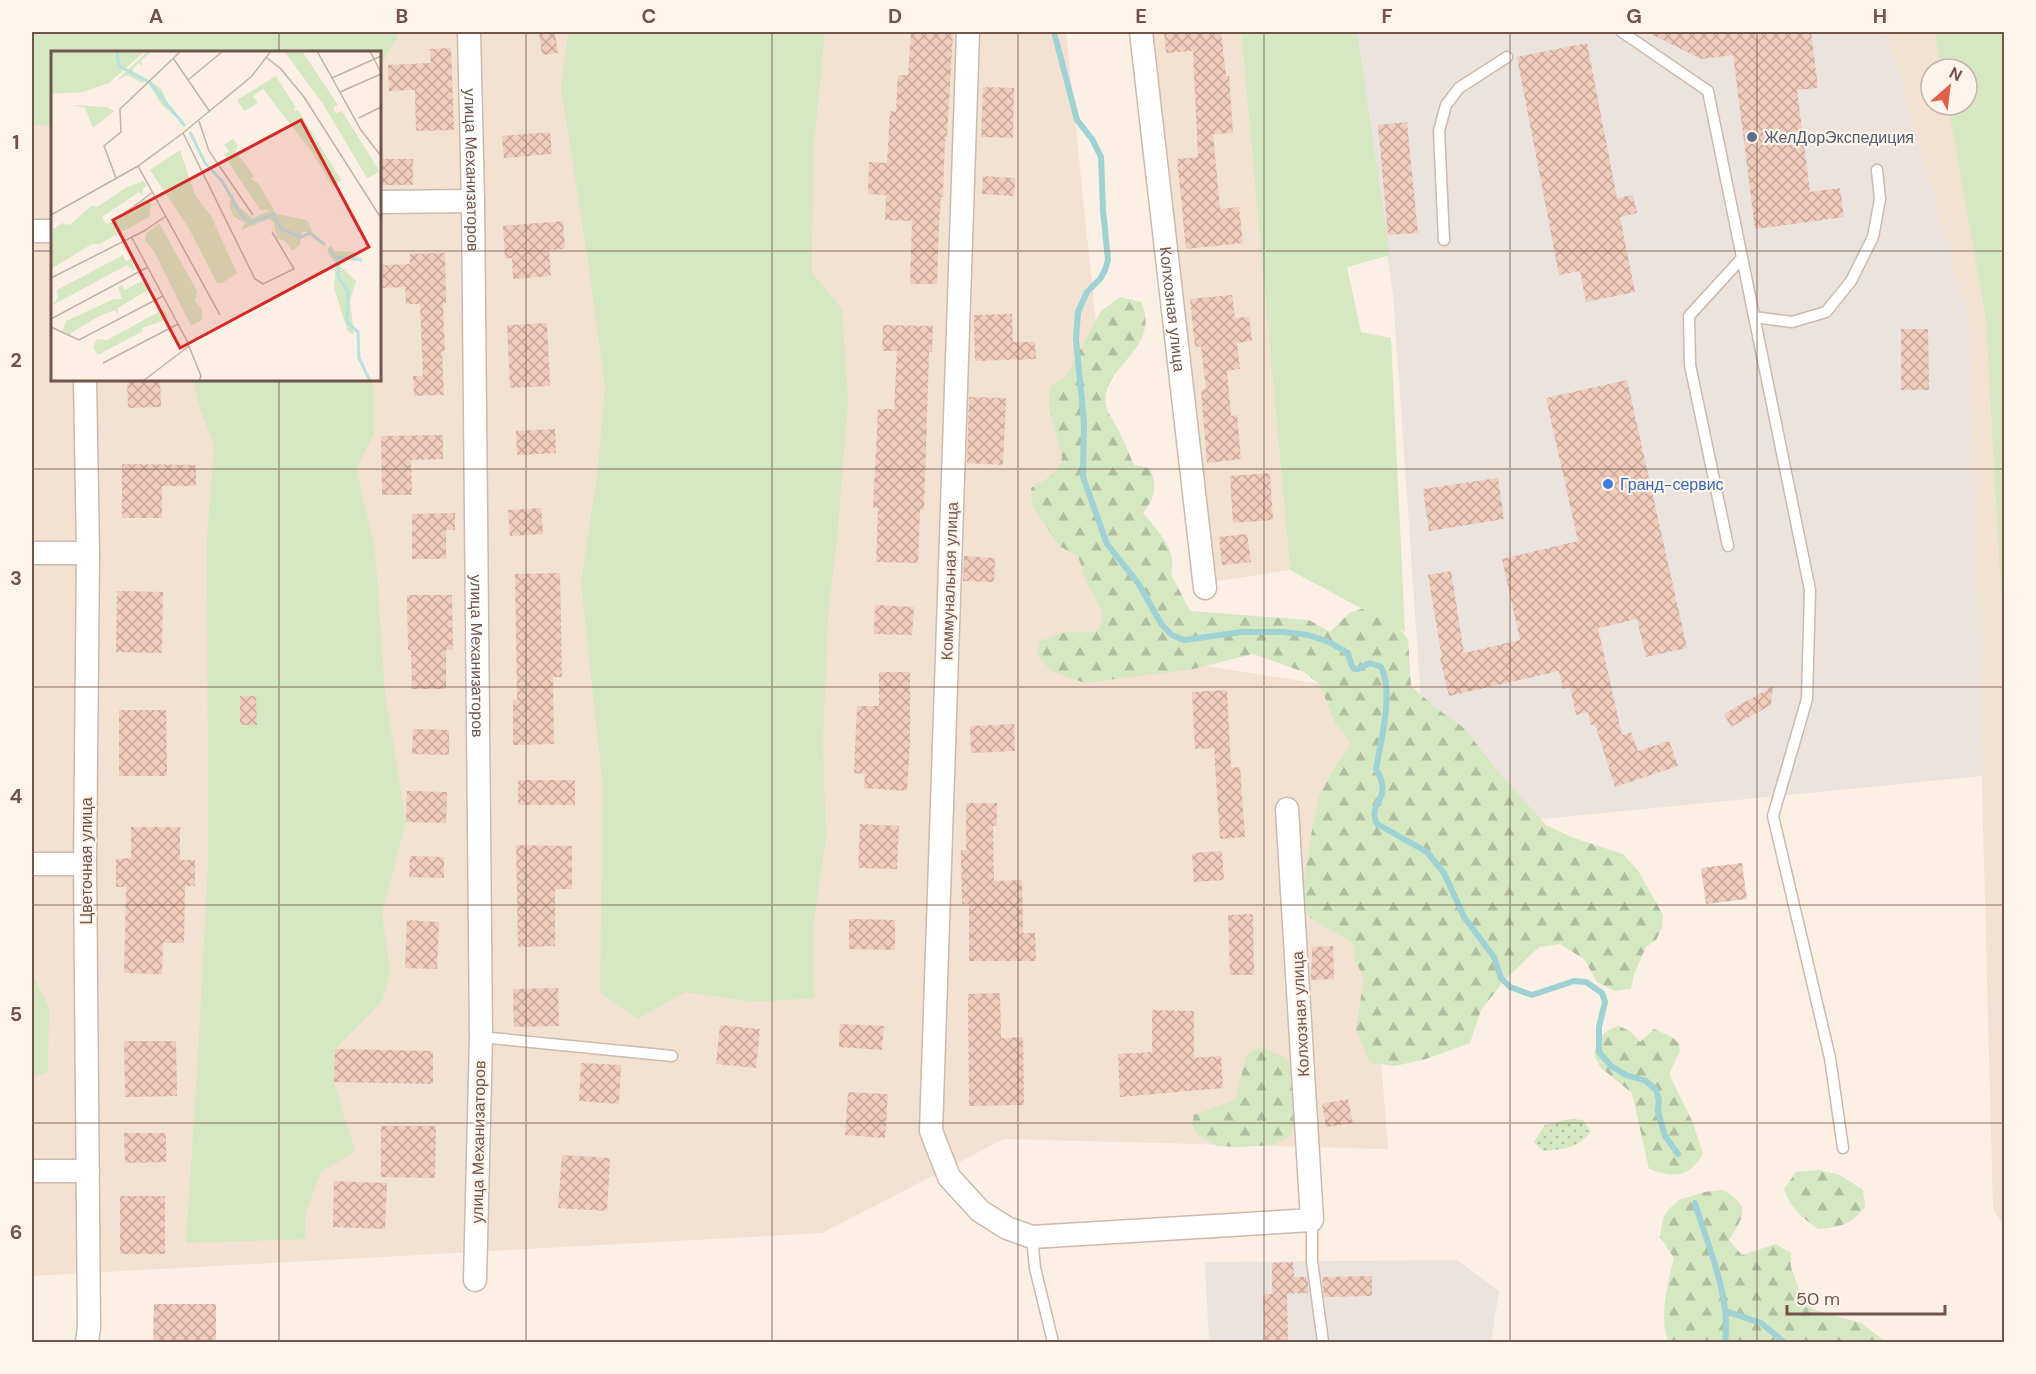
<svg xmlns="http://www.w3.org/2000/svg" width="2036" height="1374" font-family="'DM Sans',sans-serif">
  <defs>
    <pattern id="grass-dots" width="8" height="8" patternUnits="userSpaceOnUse" patternTransform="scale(1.5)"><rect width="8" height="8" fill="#d5e8c2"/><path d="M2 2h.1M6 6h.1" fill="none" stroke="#b1bfa0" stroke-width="1.8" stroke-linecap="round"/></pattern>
    <pattern id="forest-firs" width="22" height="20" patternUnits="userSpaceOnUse" patternTransform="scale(1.5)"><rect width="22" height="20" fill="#d5e8c2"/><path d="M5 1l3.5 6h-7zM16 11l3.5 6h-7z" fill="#b1bfa0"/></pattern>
    <pattern id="building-cross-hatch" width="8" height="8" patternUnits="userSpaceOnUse" patternTransform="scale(1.5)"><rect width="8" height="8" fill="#f0ccbc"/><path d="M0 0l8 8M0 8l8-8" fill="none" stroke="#c7a89b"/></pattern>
  </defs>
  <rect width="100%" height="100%" fill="#fbf0e3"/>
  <path fill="#f3e1d2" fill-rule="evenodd" d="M32,32H1066L1130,654L1352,689L1388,1149L1004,1139L822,1233L32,1276ZM52,52H380V380H52Z
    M1147,32H1241L1290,570L1212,582Z
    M1887,32H2004V1228L1993,1208L1970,327ZM1931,69H1967V105H1931Z"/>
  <path fill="#ebe3de" d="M1352,32H1887L1970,327L1982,776L1430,830L1393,294Z
    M1457,1260L1499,1291L1491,1342H1209L1205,1262Z"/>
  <path fill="url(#grass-dots)" d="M1569,1119L1583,1120L1591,1132C1576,1149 1564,1149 1543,1151L1534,1142L1545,1125Z"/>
  <path fill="url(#forest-firs)" d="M1120,297L1141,302C1163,350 1098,367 1106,406C1108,414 1115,423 1119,431C1124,442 1129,454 1134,465L1150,468C1157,487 1156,496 1143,513C1157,530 1178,550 1171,574L1190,611L1309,620L1330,632L1349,613L1364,608L1390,616L1408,639L1411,686L1436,708L1464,728L1495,768L1546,825L1571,837L1623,854L1639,872L1663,915L1662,928L1656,940L1646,947L1634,974L1631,989L1615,991L1597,982L1584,959L1560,944L1539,947L1503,982L1481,1010L1470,1043L1426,1059L1395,1066L1370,1063L1356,1030L1364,977L1355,961L1354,944L1309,917L1302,894L1312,830L1319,797L1332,771L1352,744L1335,723L1320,685L1304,672L1253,654L1193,669L1085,683L1051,671L1037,654L1040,641L1066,632H1091L1100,629L1103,612L1086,581L1078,556L1059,546L1033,506L1031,488C1044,480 1059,474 1062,458L1049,406L1050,387L1066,376L1101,311Z
    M1619,1026L1631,1032L1640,1042L1654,1029L1672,1037L1679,1044L1680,1051L1669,1074L1693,1123L1703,1154C1688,1178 1675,1178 1649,1169L1632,1093L1600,1067L1594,1054C1599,1038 1602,1031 1619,1026Z
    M1265,1048L1286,1058L1293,1066L1298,1101L1292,1135L1273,1145L1238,1147L1217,1146L1198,1135L1192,1125L1194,1115L1235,1100L1246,1057L1254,1049Z
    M1818,1170L1840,1175L1863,1190L1865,1207C1850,1225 1841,1227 1818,1229C1803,1218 1790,1208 1784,1189L1796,1172Z
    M1721,1190C1728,1191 1731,1195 1737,1200C1750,1212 1736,1228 1729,1240L1742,1255L1776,1244L1791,1253V1267L1802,1298L1814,1310L1861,1323L1886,1342H1669C1658,1320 1668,1282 1674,1258L1660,1237L1663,1218L1668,1210L1679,1200L1704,1192Z"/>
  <path fill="#d5e8c2" d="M32,32H400L380,67V52H52V125H32Z
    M568,32H825L813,153L812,272L842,309L848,400L838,528L828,616L823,742L826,839L813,926L814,998L756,1002L685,992L637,1019L600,992L603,788L581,582L597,476L605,389L588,261L561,88Z
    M1241,32H1357L1390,255L1347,267L1361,332L1391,338L1405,632L1290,570Z
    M1935,32H2004V647L1986,319L1948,105H1967V69H1941Z
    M194,380H373L374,434L356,469L375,550L385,693L406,822L382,913L390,973L382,1001L335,1049L334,1082L355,1151L321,1172L305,1214L306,1239L186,1243L199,1039L208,861L207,539L214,445L198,403Z
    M32,974L49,1007L48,1072L32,1077Z"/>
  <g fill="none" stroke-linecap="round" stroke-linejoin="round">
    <path stroke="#9fd2d5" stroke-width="6" d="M1054,32L1077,120L1092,139L1101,157L1103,210L1108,260L1105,270L1100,279L1087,292L1078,312L1076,339L1084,423L1083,477L1107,544L1138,583L1162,625L1172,635L1184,640L1242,632H1283L1308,635L1329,642L1348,653C1354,676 1354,670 1370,663L1381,667C1394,691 1381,741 1376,769C1395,801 1366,801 1377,824L1427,852L1444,873L1464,917L1494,957L1501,978L1510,987L1532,995L1574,981L1586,982L1602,993L1605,1002L1599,1027V1052L1611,1066L1626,1075L1646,1081L1656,1090L1659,1100L1658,1112L1665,1136L1678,1154
      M1695,1203C1708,1247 1731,1296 1725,1342
      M1725,1311L1761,1323L1784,1342"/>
  </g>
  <path fill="url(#building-cross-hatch)" d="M539,32H555L558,53L542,55Z
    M911,32H953L947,137L945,136L943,197H941L939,223L937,284H910L912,221L885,220L886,195L868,194L869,162L887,163L890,111L896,112L898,75H908Z
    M1164,32H1221L1226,76H1229L1233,133L1213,134L1220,209L1239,207L1243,243L1186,249L1177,159L1198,157L1193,51L1166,53Z
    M1647,32H1811L1818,88L1797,90L1810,192L1840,188L1844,217L1755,229L1733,55L1701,59Z
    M1587,43L1617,198L1633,195L1637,213L1620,217L1635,292L1586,302L1580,271L1559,275L1517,57Z
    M451,48L454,130L416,131L415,90L389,91L388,65L431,63L430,49Z
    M983,87L1014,88L1013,138L981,137Z
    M1407,122L1418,233L1388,235L1378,125Z
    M550,132L552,154L504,158L502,136Z
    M380,159H413V185H380Z
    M983,176L1015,178L1014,196L982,194Z
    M563,221L565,249L549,250L551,276L513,279L512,258L505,259L503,226Z
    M445,253L446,303H443L445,351H442L444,395L414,396L413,376H423L420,304H406L405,287L383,288V265L410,264V254Z
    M1232,295L1235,318L1249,317L1252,341L1237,343L1240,369L1227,371L1231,416L1237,415L1241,459L1207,463L1201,390L1206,389L1201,346L1195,347L1190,299Z
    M1012,314L1013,342H1035L1036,359L975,361L974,315Z
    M547,323L550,386L510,388L507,325Z
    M883,325L933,326L932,352H929L924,510H920L918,563L876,562L878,508H873L878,409H894L897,351H882Z
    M1901,329H1928L1929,390H1901Z
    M127,380H160L161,407L128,408Z
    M1627,380L1687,648L1646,657L1637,619L1598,628L1622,735L1631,732L1638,751L1669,741L1678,766L1615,787L1595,724L1591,725L1588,712L1576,715L1570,687L1563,689L1559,671L1449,696L1440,658H1442L1428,575L1451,571L1464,653L1520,640L1502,559L1578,541L1546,398Z
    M969,397L1006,398L1003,465L967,463Z
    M555,429L556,453L517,455L516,431Z
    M443,435V459L411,460L412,495H382L381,436Z
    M122,464L196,465V486H162V518H122Z
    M1270,473L1273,520L1233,523L1230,476Z
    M1498,478L1504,519L1429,531L1423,489Z
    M541,508L543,534L510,536L508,510Z
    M455,513V530H446V559H412V514Z
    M1247,534L1251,562L1222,565L1219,537Z
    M964,556L995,558L994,582L963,581Z
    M560,573L562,677H553L554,744L513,745V700H517L515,574Z
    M117,591L163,592L162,653L116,652Z
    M407,595H452L453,650H446V689H412L411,650H408Z
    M875,605L914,607L912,635L874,634Z
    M879,672H910V741L907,791L864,788L865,774L854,773L857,706H879Z
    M1773,686L1771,705L1731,727L1724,714Z
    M1227,690L1231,768L1240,767L1245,837L1220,839L1214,748L1195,749L1192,692Z
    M240,696H256L257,725H240Z
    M119,710H166L167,776H119Z
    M1014,724L1015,751L971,753L970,726Z
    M413,729L449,730V755L412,754Z
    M518,780H575V805H518Z
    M407,791L447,792L446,823L406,822Z
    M966,803H997V826H993L994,881L1022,880L1023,933H1035L1036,961H969V904H962L961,850H966Z
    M860,824L899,826L897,869L858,868Z
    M131,827H180V860H195V886H185L184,943H163L162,974L124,973L126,887H116V859L131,858Z
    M516,845L572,846V889H555V946L518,947Z
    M1222,851L1224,880L1194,882L1192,853Z
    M410,856L444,857V878L409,877Z
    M1742,863L1747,899L1706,904L1701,868Z
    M1253,914L1254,975H1230L1228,915Z
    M849,919L895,920V950L849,949Z
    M407,920L439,922L437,969L405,968Z
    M1333,946L1334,979L1311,980L1312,947Z
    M558,988L559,1026L514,1027L513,989Z
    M1000,993L1001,1038L1023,1037L1024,1105L969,1106L968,994Z
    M1152,1010L1194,1011V1058L1221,1056L1223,1088L1120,1097L1118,1054L1152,1052Z
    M840,1024L884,1026L882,1050L839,1047Z
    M720,1025L760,1029L756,1068L716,1064Z
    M124,1041H176L177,1096L125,1097Z
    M335,1049L433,1051V1084L334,1082Z
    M581,1063L621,1065L619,1104L579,1101Z
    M848,1092L888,1094L885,1138L845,1135Z
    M1348,1099L1353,1123L1326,1127L1322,1104Z
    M381,1126H436L435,1178L381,1177Z
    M124,1133H166V1162L125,1163Z
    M562,1155L610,1158L607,1211L558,1208Z
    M334,1181L387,1183L385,1229L333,1227Z
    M120,1196H165V1254H120Z
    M1293,1262L1294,1277H1307L1309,1293L1272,1294V1263Z
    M1372,1276V1296L1324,1297L1322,1277Z
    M1263,1294H1287L1288,1342H1265Z
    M154,1304H216V1342H153Z"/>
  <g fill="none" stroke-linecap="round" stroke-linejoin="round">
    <g stroke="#ceb9ad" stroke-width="13">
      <path id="service" d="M1622,32L1708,91L1810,590L1807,699L1773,816L1830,1058L1843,1148
        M1444,240L1439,131L1446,105L1459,88L1507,57
        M1754,317L1792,322L1826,312L1851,281L1873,237L1880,199L1877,170
        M1728,546L1690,365L1689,316L1742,258
        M481,1037L672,1056
        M1312,1220V1261L1323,1342
        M1032,1237L1035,1268L1053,1342"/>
    </g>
    <g stroke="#ceb9ad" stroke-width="25">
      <g id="minor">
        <path id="s1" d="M469,32L473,201L481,1037L475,1280"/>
        <path d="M968,32L931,1131L949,1177L980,1211L1007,1228L1032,1237L1312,1220L1287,809"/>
        <path id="s2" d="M1141,32L1205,588"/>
        <path d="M380,202L473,201"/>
        <path d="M32,231H52"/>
        <path d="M85,380L88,553L85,864L89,1327L87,1342"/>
        <path d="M32,553H88"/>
        <path d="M32,864H85"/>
        <path d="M32,1171H88"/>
      </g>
    </g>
    <use href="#service" stroke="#fff" stroke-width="10"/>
    <use href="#minor" stroke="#fff" stroke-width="22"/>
  </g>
  <path fill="none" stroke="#72554a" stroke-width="1.5" stroke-opacity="0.55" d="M279,32V52M526,32V1342M772,32V1342M1018,32V1342M1264,32V1342M1510,32V1342M1757,32V1342M32,251H52M380,251H2004M279,380V1342M32,469H2004M32,687H2004M32,905H2004M32,1123H2004"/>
  <circle fill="#5c6f8a" stroke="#fef4e9" stroke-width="2" cx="1752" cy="137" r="6"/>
  <circle fill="#3f7fe0" stroke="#fef4e9" stroke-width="2" cx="1608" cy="484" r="6"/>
  <g text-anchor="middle" stroke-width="4.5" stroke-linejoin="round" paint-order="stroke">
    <g font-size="16" fill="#4e5e75" stroke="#fef4e9" text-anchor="start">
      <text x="1764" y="143">ЖелДорЭкспедиция</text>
    </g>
    <g font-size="16" fill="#72554a" stroke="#fef4e9">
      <text dy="6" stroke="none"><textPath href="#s1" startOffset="138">улица Механизаторов</textPath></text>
      <text dy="6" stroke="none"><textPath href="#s2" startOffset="279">Колхозная улица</textPath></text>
      <text transform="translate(949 581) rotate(-88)" y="6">Коммунальная улица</text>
      <text dy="6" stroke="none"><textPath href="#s1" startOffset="624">улица Механизаторов</textPath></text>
      <text transform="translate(86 861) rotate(-90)" y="6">Цветочная улица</text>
      <text transform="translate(1300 1014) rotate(-93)" y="6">Колхозная улица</text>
      <text transform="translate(478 1142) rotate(-89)" y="6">улица Механизаторов</text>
    </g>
    <g font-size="16" fill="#366cbe" stroke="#fef4e9" text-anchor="start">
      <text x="1620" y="490">Гранд-сервис</text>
    </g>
  </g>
  <g transform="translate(51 51)">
    <rect width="330" height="330" fill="#fbf0e3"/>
    <path d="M0,0H94L58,32L32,41L0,43ZM97,0H101L90,10L91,15L87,12L81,20L94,27L92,32L76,24L65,30ZM22,54L56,56L63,60L42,77L34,57Z" fill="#d5e8c2"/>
    <path d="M100,30L110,38L119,56L135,75L110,53L97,31ZM182,141L184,153L202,167L221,158L226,163L256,169L261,181H251L249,194L241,200L234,190L226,188L223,172L218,168L190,179L194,172L182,165L178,154ZM280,195L284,200L302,201L310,209H290V216L305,230L299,250L303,283L297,281L283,237L285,214L276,200Z" fill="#d5e8c2"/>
    <path d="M233,0H251L287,54L282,57L285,62L291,60L329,121L316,127L272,53ZM225,25L244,55L243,60L247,59L290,129L282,136L261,101L212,38L202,45L207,52L193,60L186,49ZM182,88L187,95L184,99L203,125L200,128L207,132L223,159H209L173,104L178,100L173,94ZM129,99L144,144L160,165L186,222L171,232H166L137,176L99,119ZM93,130L96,135L92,137V145L88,141L51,166L55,173L66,169L94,148L100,152L98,166L49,193H41L0,218L2,178L12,172L19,174L40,155L46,156L76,136ZM108,172L146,240L144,250L151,258V269L140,275L103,200L94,190L95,183ZM72,204L75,210L81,208L83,220L76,214L0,255L7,247L6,239ZM95,228L100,237L67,257V264L64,259L48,265L20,282V286L11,281L15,270L63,248H71L67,236L71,234L74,239ZM113,258L117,268L91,277L92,280L47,304L42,296L46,288L56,289Z" fill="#d5e8c2"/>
    <path fill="none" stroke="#b8e1e4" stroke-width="3" d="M66,0L68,15L98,31L134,75M139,81L154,112L171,130L191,165L201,171L222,163L230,178L250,186L259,182L274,194M278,197L287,209V225L297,241L296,271L307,281L308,307L319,330M286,206L311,209"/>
    <path fill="none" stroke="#c4b2a6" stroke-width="1.5" d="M266,0L310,79L330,105M319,0L330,22M122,7L159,61M216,7L230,18L253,46L330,167M281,27L330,5M137,29L172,0M289,41L330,23M308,67L330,56M148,70L158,100L202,164M132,82L204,228L212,233L243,218L221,181M87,115L169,264M65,127L53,95L70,81L69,58L130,0M0,164L87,115L132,82L201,25L220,0M67,167L102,141M81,187L135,288L150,325L148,330M0,227L93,180L115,165M0,268L97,216M0,276L28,289L112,245M52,312L127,273M92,330L138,295"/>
    <path fill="#d62828" fill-opacity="0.15" stroke="#d62828" stroke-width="3" d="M250,69L318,196L129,297L62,169Z"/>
    <rect width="330" height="330" fill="none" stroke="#72554a" stroke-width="3"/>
  </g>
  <rect width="2036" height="1374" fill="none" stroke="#fef4e9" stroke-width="66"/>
  <g transform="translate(1949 87) rotate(28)"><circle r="28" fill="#fef4e9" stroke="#c6b4a9" stroke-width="1.5"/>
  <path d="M0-4.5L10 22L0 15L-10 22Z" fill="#e1604c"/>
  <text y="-9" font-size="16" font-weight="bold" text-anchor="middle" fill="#72554a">N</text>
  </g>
  <path d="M1787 1305v9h158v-9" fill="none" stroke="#72554a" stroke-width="3"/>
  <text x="1796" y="1305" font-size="18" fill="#72554a" stroke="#fef4e9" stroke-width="4.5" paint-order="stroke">50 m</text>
  <rect x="33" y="33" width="1970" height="1308" fill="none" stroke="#72554a" stroke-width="2"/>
  <g font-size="20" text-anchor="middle" font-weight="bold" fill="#72554a">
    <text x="156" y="23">A</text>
    <text x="402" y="23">B</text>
    <text x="649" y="23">C</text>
    <text x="895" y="23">D</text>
    <text x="1141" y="23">E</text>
    <text x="1387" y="23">F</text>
    <text x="1634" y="23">G</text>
    <text x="1880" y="23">H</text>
    <text x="16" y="149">1</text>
    <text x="16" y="367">2</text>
    <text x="16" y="585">3</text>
    <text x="16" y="803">4</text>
    <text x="16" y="1021">5</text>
    <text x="16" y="1239">6</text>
  </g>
</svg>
